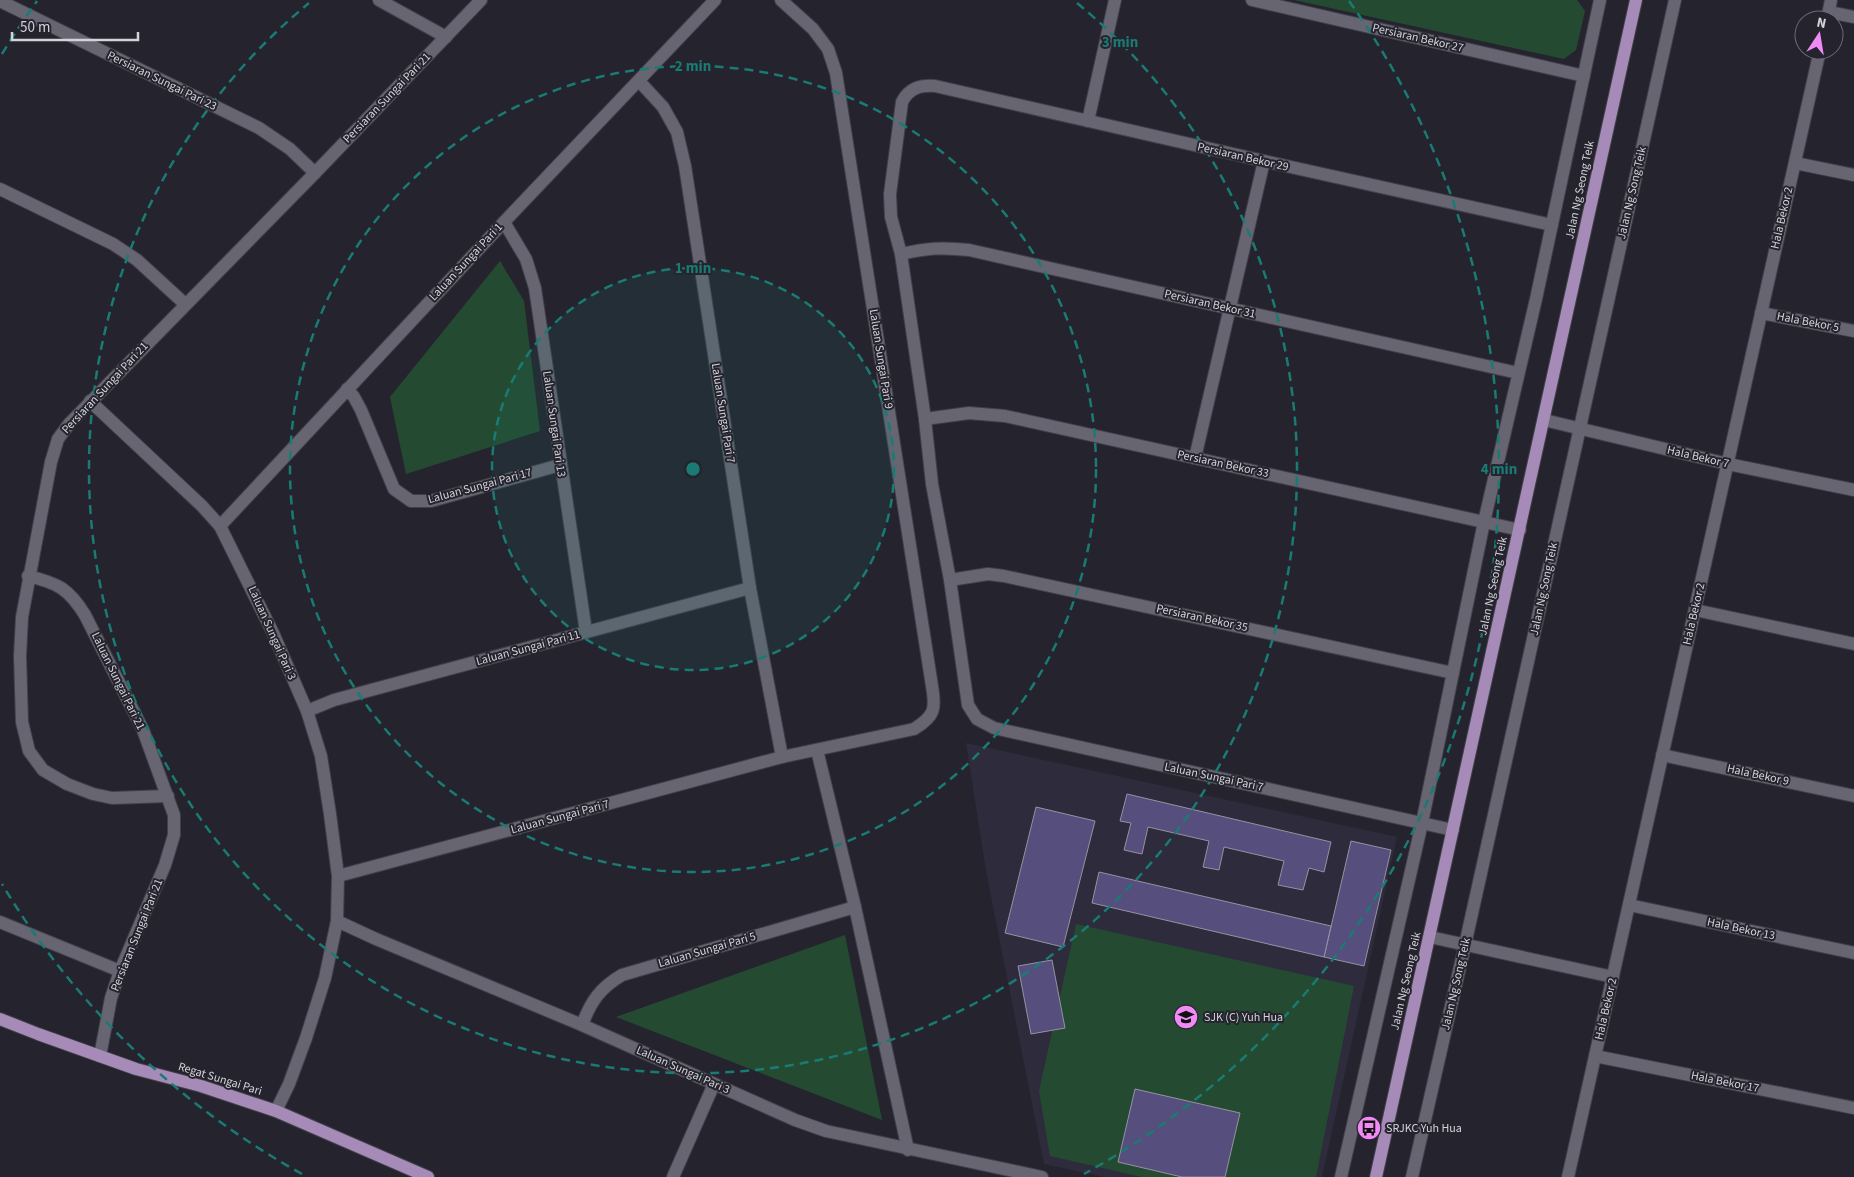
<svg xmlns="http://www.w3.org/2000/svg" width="1854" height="1177" viewBox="0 0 1854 1177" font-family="'Source Sans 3',sans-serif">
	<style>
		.built { fill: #2e2b3c }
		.green { fill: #244b32 }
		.building { fill: #564e7c; stroke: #9593a1 }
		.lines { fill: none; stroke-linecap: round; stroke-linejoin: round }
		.minor-casing { stroke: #414049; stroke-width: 14 }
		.major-casing { stroke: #414049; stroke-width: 14 }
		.minor { stroke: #676572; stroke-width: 12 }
		.major { stroke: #a68bb9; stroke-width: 12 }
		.ring { fill: none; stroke: #197b73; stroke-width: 2.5; stroke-dasharray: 9 6 }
		.labels { text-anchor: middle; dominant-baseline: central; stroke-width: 4; stroke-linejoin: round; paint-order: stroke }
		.street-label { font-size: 12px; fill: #d4d3da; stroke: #25242e }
		.poi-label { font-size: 12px; fill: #d4d3da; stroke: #25242e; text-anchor: start }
		.centre { fill: #197b73; stroke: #25242e; stroke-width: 2.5 }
		.ring-label { font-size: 15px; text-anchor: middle; font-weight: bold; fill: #197b73; stroke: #25242e; stroke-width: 4; stroke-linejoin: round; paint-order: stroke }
	</style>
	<rect width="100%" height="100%" fill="#25242e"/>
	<path class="built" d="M966,743L1397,837L1322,1177H1104L1044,1164L986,871Z"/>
	<g class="green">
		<path d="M1294,0H1577L1585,11L1576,50L1564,59Z"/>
		<path d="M500,261L524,301L540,431L406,474L390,397Z"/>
		<path d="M1076,924L1354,986L1316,1177H1142L1050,1156L1039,1091Z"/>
		<path d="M845,935L882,1120L616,1017Z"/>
	</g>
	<g class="building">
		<path d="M1127,794L1331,842L1324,872L1309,868L1303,890L1278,885L1284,861L1224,847L1219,870L1203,867L1209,841L1148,827L1142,854L1124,850L1131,823L1120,821Z"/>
		<path d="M1036,807L1095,821L1063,947L1005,933Z"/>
		<path d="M1351,841L1391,850L1364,966L1324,957Z"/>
		<path d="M1099,872L1331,926L1324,957L1092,903Z"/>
		<path d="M1052,960L1065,1028L1031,1034L1018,966Z"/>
		<path d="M1135,1089L1240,1113L1225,1177H1182L1118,1162Z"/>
	</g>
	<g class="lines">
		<g class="minor-casing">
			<g id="minor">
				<path d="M379,0L446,37"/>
				<path d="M1252,0L1584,76"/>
				<path d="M0,1L259,128L290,149L315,173"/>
				<path d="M1829,12L1854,17"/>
				<path d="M1827,20L1831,0"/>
				<path d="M639,81L663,107L677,132L685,166L750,588L782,757"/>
				<path d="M1088,121L1115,0"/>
				<path d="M1795,163L1854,175"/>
				<path d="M0,189L113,244L137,260L185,304"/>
				<path d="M504,222L526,259L535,288L586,632"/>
				<path d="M901,254C927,248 943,247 969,250L1518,373"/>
				<path d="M1761,313L1854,331"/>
				<path d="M347,389L354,397L361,410L394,489L411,501H431L560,465"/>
				<path d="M90,401L202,506L220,526L273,633L307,711L321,756L330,814L338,876L337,921L325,978L306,1038L289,1084L276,1111"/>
				<path d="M925,419L969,413L1005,416L1520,530"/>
				<path d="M1544,420L1728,464L1854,490"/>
				<path d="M1195,458L1264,161"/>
				<path d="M220,526L504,222L715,0"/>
				<path d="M28,576C58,583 69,589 85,615L143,730L174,815V835L165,865L120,971L111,998L100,1056"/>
				<path d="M950,580L988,574L1004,576L1453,673"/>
				<path d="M1695,610L1854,644"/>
				<path d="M307,711L334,700L750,588"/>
				<path d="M817,750L855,907L908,1150"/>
				<path d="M1662,755L1854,796"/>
				<path d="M168,796L112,798L93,794L67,784L43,770L29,751L22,722L20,656L22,617L51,462L58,439L69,424L315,173L481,0"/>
				<path d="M1453,830L994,728L977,719L968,705L950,580L932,484L925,419L901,254L891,217L890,194L902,102C909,88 920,85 935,86L1264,161L1552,225"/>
				<path d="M338,876L782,757L914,729C935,716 936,709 932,686L836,73L828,49L813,29L781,0"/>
				<path d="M1629,905L1854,953"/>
				<path d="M337,921L376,939L582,1025L795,1120L826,1131L1042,1177"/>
				<path d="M0,922L120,971"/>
				<path d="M1430,937L1613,977"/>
				<path d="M582,1025C591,1001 600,988 622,975L855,907"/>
				<path d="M1595,1056L1854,1108"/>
				<path d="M673,1177L714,1084"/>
				<path d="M1341,1177L1422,823L1484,522L1536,299L1600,0"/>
				<path d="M1412,1177L1465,945L1675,0"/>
				<path d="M1568,1177L1820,50"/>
			</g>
		</g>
		<g class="major-casing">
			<g id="major">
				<path d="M0,1019L38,1034L136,1069L201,1086L276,1111L428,1177"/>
				<path d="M1376,1177L1636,0"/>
			</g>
		</g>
		<use href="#minor" class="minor"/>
		<use href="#major" class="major"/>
	</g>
	<circle cx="693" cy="469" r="201" fill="#197b73" fill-opacity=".12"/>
	<g class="ring">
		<circle cx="693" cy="469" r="201"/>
		<circle cx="693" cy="469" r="403"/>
		<path d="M1077 3A604 604 0 1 1 309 3"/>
		<path d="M302 1174A806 806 0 0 1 2 884M2 54A806 806 0 0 1 37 1M1349 1A806 806 0 0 1 1084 1174"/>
	</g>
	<defs>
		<g id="school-disc" transform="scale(1.25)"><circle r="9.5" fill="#f08bf5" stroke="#25242e"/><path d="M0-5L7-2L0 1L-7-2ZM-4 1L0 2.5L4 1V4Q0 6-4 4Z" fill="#111"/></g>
		<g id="bus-disc" transform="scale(1.25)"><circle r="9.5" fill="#f08bf5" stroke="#25242e"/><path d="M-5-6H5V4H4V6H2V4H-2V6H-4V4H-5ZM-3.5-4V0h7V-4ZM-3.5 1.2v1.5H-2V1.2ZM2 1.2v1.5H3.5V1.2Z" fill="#111"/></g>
	</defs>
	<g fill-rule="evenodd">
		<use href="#school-disc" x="1186" y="1017"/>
		<use href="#bus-disc" x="1369" y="1128"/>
	</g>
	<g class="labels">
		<g class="street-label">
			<text transform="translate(1418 38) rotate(13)">Persiaran Bekor 27</text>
			<text transform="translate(162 81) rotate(26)">Persiaran Sungai Pari 23</text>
			<text transform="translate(387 98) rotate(-46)">Persiaran Sungai Pari 21</text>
			<text transform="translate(1243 157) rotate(13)">Persiaran Bekor 29</text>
			<text transform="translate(1580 190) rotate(-78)">Jalan Ng Seong Teik</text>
			<text transform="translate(1632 193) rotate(-77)">Jalan Ng Song Teik</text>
			<text transform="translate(1782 218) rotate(-77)">Hala Bekor 2</text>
			<text transform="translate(466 262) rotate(-47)">Laluan Sungai Pari 1</text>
			<text transform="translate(1210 304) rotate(13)">Persiaran Bekor 31</text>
			<text transform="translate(1808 322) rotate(11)">Hala Bekor 5</text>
			<text transform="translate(881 359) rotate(81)">Laluan Sungai Pari 9</text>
			<text transform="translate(105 388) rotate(-47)">Persiaran Sungai Pari 21</text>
			<text transform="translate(723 413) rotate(81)">Laluan Sungai Pari 7</text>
			<text transform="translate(554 424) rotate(82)">Laluan Sungai Pari 13</text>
			<text transform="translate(1698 457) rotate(13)">Hala Bekor 7</text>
			<text transform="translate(1223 464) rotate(12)">Persiaran Bekor 33</text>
			<text transform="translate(480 486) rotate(-15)">Laluan Sungai Pari 17</text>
			<text transform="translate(1493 586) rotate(-78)">Jalan Ng Seong Teik</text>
			<text transform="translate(1544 589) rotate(-78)">Jalan Ng Song Teik</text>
			<text transform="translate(1694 614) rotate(-77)">Hala Bekor 2</text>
			<text transform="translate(1202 618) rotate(12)">Persiaran Bekor 35</text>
			<text transform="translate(272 633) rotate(66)">Laluan Sungai Pari 3</text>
			<text transform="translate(528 648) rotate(-15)">Laluan Sungai Pari 11</text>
			<text transform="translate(118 681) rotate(64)">Laluan Sungai Pari 21</text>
			<text transform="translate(1758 775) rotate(12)">Hala Bekor 9</text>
			<text transform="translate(1214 777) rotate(12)">Laluan Sungai Pari 7</text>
			<text transform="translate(560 817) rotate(-15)">Laluan Sungai Pari 7</text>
			<text transform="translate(1741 929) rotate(12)">Hala Bekor 13</text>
			<text transform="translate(137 935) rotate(-68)">Persiaran Sungai Pari 21</text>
			<text transform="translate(707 950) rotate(-16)">Laluan Sungai Pari 5</text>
			<text transform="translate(1406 981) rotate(-77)">Jalan Ng Seong Teik</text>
			<text transform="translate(1456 984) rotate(-77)">Jalan Ng Song Teik</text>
			<text transform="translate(1606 1009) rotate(-77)">Hala Bekor 2</text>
			<text transform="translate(683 1070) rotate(24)">Laluan Sungai Pari 3</text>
			<text transform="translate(220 1079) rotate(17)">Regat Sungai Pari</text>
			<text transform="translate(1725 1082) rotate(11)">Hala Bekor 17</text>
		</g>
		<g class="poi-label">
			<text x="1204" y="1017">SJK (C) Yuh Hua</text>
			<text x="1386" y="1128">SRJKC Yuh Hua</text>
		</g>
	</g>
	<circle cx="693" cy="469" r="8" class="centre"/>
	<g class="ring-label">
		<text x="1120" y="47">3 min</text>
		<text x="693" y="71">2 min</text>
		<text x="693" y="273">1 min</text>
		<text x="1499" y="474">4 min</text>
	</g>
	<g transform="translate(1819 35) rotate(12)"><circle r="24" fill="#25242e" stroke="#6b6a73"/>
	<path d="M0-4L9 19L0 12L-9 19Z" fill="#f08bf5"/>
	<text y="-8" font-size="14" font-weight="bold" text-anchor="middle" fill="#d4d3da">N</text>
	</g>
	<path d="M12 32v8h126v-8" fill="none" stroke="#d4d3da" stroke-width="2.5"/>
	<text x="20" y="32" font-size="15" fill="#d4d3da" stroke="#25242e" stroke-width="4" paint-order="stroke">50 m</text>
</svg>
